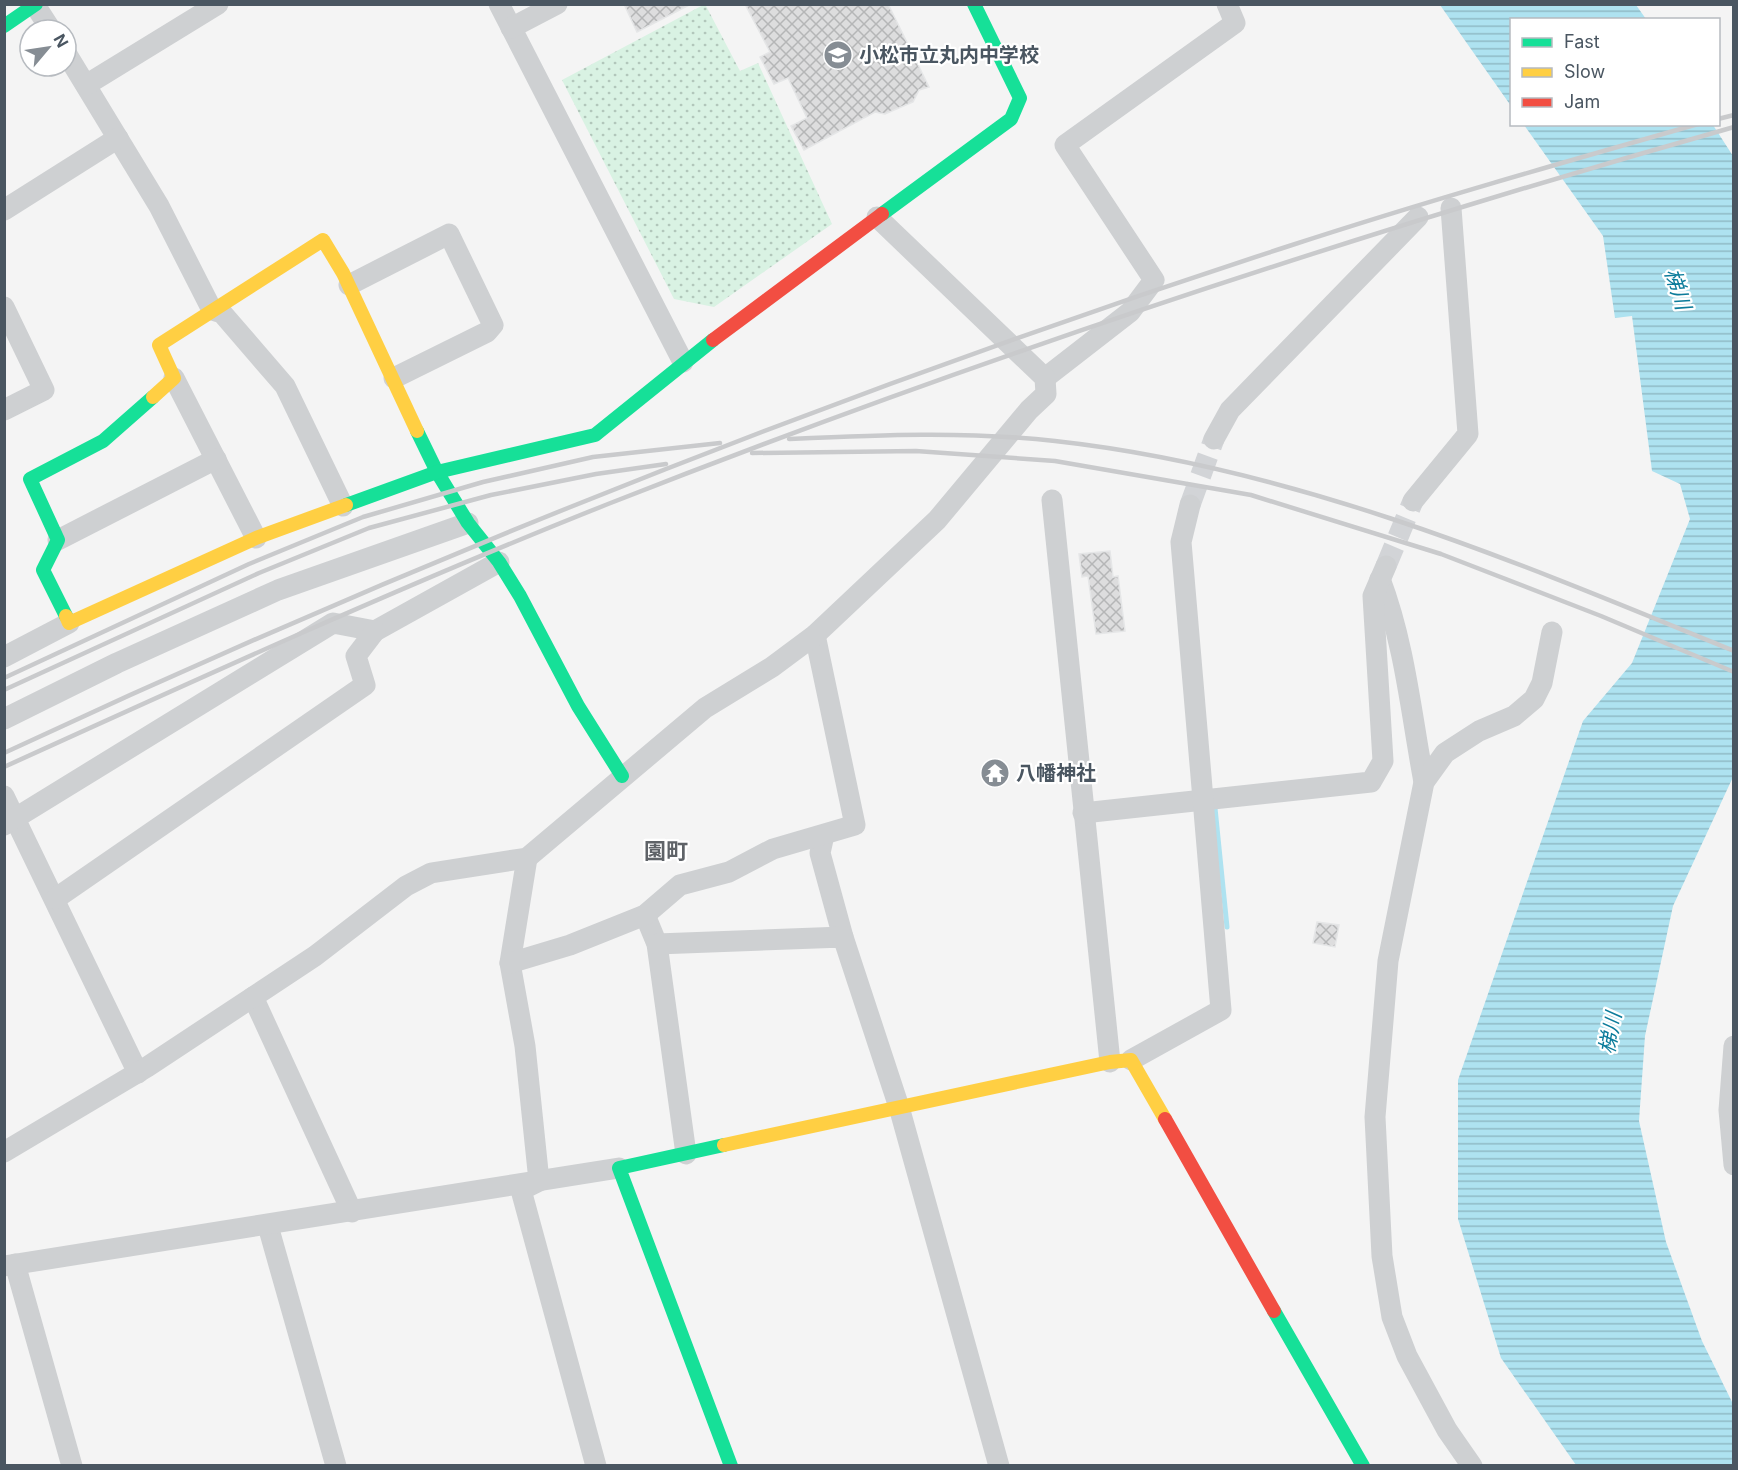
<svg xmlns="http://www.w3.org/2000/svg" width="1738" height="1470" viewBox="0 0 1738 1470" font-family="Inter,'Noto Sans JP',sans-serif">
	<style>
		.grass { fill: url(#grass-dots) }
		.water { fill: url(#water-rules) }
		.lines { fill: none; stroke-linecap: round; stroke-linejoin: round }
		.stream { stroke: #aee2f0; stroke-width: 5 }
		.building { fill: url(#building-cross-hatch); stroke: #e5e6e7; stroke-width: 1.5 }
		.street-tunnel { stroke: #d2d4d7; stroke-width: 21; stroke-dasharray: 21 10; stroke-linecap: butt }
		.street { stroke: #ced0d2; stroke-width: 21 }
		.fast { stroke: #16e098; stroke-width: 14 }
		.slow { stroke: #ffcf43; stroke-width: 14 }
		.jam { stroke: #f24e42; stroke-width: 14 }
		.rail { stroke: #c9cacc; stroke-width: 4.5 }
		.labels { text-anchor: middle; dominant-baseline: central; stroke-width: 4.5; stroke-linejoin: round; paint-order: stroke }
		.poi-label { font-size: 20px; font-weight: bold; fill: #4a5661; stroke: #fff; text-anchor: start }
		.water-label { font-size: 21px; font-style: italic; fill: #0c7c9b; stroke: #fff }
		.quarter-label { font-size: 22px; font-weight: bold; fill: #5f6368; stroke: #fff }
	</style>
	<defs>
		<pattern id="grass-dots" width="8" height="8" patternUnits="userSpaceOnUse" patternTransform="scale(1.5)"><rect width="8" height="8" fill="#d9f2e3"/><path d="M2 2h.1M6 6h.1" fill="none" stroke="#b2c7bb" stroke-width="1.8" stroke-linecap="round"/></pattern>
		<pattern id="water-rules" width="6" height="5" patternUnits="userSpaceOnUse" patternTransform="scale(1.5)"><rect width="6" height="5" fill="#aee2f0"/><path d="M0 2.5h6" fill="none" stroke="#90bac6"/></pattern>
		<pattern id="building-cross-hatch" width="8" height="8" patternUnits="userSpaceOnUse" patternTransform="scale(1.5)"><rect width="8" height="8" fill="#ddddde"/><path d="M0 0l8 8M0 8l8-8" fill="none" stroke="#b5b6b7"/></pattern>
	</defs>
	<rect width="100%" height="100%" fill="#f4f4f4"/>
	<path class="grass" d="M705,4L740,71L758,63L832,224L714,307L674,299L562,80Z"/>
	<g class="water">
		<path d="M1440,5H1636L1646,19L1512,20L1511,106Z"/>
		<path d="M1524,125H1713L1733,156V777L1673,906L1645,1036L1639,1121L1666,1242L1702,1341L1733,1404V1465H1576L1501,1358L1458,1219V1080L1583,721L1632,663L1690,519L1680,484L1652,471L1632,316L1615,318L1603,236Z"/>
	</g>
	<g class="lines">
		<path class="stream" d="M1215,808L1227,927"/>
	</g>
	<g class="building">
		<path d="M624,4H691L637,32Z"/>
		<path d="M745,4H888L929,87L919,90L913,102L885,114L875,112L804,150L791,126L807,118L788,78L774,84L760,57L770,52Z"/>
		<path d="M1110,551L1113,577L1118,576L1125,631L1096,634L1088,576L1082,577L1079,554Z"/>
		<path d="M1317,922L1339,925L1335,947L1313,943Z"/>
	</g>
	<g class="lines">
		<g class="street-tunnel">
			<path d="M1190,505L1214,439"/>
			<path d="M1386,566L1413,501"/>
		</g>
		<g class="street">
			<path d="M499,4L683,362"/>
			<path d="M35,5L51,30"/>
			<path d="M511,28L557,4"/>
			<path d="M66,53L159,206L212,310L222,313L285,386L343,506"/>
			<path d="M86,85L218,4"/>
			<path d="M4,210L118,138"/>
			<path d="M349,285L449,234L493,325L487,332L394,378"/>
			<path d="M4,307L44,390L4,410"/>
			<path d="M174,378L256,538"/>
			<path d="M1045,378L1130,312L1154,280L1065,145L1235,23L1227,4"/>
			<path d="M1214,439L1230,410L1418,217"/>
			<path d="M1052,500L1110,1062"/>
			<path d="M1413,501L1468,434L1451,208"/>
			<path d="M58,540L216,459"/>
			<path d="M1380,579C1405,645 1411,713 1424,782"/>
			<path d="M4,657L69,623"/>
			<path d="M4,719L117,663L278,590L468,523"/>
			<path d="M4,796L138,1073"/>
			<path d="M1083,813L1371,782L1383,761L1373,596L1386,566"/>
			<path d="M4,825L333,623L375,631L499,562"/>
			<path d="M824,835L820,853L843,937"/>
			<path d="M527,858L510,963L525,1046L539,1181L521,1190L596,1466"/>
			<path d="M55,899L365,685L356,656L375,631"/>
			<path d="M645,915L657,944L686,1154"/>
			<path d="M657,944L843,937L899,1107L999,1466"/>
			<path d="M510,963L570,945L645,915L680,885L729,872L773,849L855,825L815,635"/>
			<path d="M253,997L352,1212"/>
			<path d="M1734,1046L1729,1110L1734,1165"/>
			<path d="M1131,1060L1221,1010L1181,542L1190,505"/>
			<path d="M4,1152L147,1067L315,956L406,886L431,873L527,858L705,708L772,667L815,635L937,520L1029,410L1046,394L1045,378L877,217"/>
			<path d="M268,1226L336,1466"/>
			<path d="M15,1264L72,1466"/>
			<path d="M4,1266L619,1168"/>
			<path d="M1472,1466L1447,1430L1407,1356L1392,1317L1382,1256L1375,1117L1388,961L1424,782L1445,753L1479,731L1514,716L1534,699L1542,683L1552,632"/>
		</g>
		<g class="fast">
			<path d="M4,26L36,4"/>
			<path d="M882,214L1011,119L1020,98L974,4"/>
			<path d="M417,431L437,472L468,523L499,562L520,596L578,706L622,776"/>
			<path d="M346,505L437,472L595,435L713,340"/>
			<path d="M66,616L43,570L58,540L30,479L103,441L153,397"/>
			<path d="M724,1145L619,1168L731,1466"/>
			<path d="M1274,1311L1363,1466"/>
		</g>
		<g class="slow">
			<path d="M153,397L174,378L159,345L323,240L343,273L417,431"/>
			<path d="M66,616L69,623L256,538L346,505"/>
			<path d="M724,1145L1110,1062L1131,1060L1165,1119"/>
		</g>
		<g class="jam">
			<path d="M713,340L882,214"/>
			<path d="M1165,1119L1274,1311"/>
		</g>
		<g class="rail">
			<path d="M1718,119L1734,115"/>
			<path d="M789,439C878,435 966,431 1055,441C1292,467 1515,561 1734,651"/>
			<path d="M752,453L916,451L1055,461L1251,495L1441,554L1601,616L1734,672"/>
			<path d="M4,678L249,564L363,517L483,482L593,457L720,443"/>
			<path d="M4,690L259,573L369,528L491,495L596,474L666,464"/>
			<path d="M4,753C422,558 851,388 1289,246C1424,202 1561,163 1698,124"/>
			<path d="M4,767C204,676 404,585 608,504C976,359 1353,235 1734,127"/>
		</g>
	</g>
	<defs>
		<g id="school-disc" transform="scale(1.5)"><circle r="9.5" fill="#868d94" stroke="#fff"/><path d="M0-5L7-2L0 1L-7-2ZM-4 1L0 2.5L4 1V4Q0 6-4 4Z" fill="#fff"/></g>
		<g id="temple-disc" transform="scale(1.5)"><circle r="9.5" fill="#868d94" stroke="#fff"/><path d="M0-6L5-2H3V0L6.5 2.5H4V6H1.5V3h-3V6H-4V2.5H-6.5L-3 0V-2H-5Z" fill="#fff"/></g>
	</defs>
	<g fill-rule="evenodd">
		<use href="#school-disc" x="838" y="55"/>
		<use href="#temple-disc" x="995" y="773"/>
	</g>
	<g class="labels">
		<g class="poi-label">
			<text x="859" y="55">小松市立丸内中学校</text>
			<text x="1016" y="773">八幡神社</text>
		</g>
		<g class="water-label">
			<text transform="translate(1678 289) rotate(72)">梯川</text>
			<text transform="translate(1610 1033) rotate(-80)">梯川</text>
		</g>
		<g class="quarter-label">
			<text x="666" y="851">園町</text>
		</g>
	</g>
	<rect width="1738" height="1470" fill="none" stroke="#4a5661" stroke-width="12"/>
	<rect x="1510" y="18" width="210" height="108" fill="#ffffff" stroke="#b7bbc0" stroke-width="1.5"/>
	<rect x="1522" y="38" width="30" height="9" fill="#16e098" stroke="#b7bbc0" stroke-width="1.5"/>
	<text x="1564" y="48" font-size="18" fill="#4a5661">Fast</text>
	<rect x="1522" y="68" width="30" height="9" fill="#ffcf43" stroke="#b7bbc0" stroke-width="1.5"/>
	<text x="1564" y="78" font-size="18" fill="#4a5661">Slow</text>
	<rect x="1522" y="98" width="30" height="9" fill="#f24e42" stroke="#b7bbc0" stroke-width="1.5"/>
	<text x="1564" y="108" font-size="18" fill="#4a5661">Jam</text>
	<g transform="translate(48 48) rotate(61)"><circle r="28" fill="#ffffff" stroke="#b7bbc0" stroke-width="1.5"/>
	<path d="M0-4.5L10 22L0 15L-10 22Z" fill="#868d94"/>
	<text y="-9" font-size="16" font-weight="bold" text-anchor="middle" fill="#4a5661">N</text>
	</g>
</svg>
